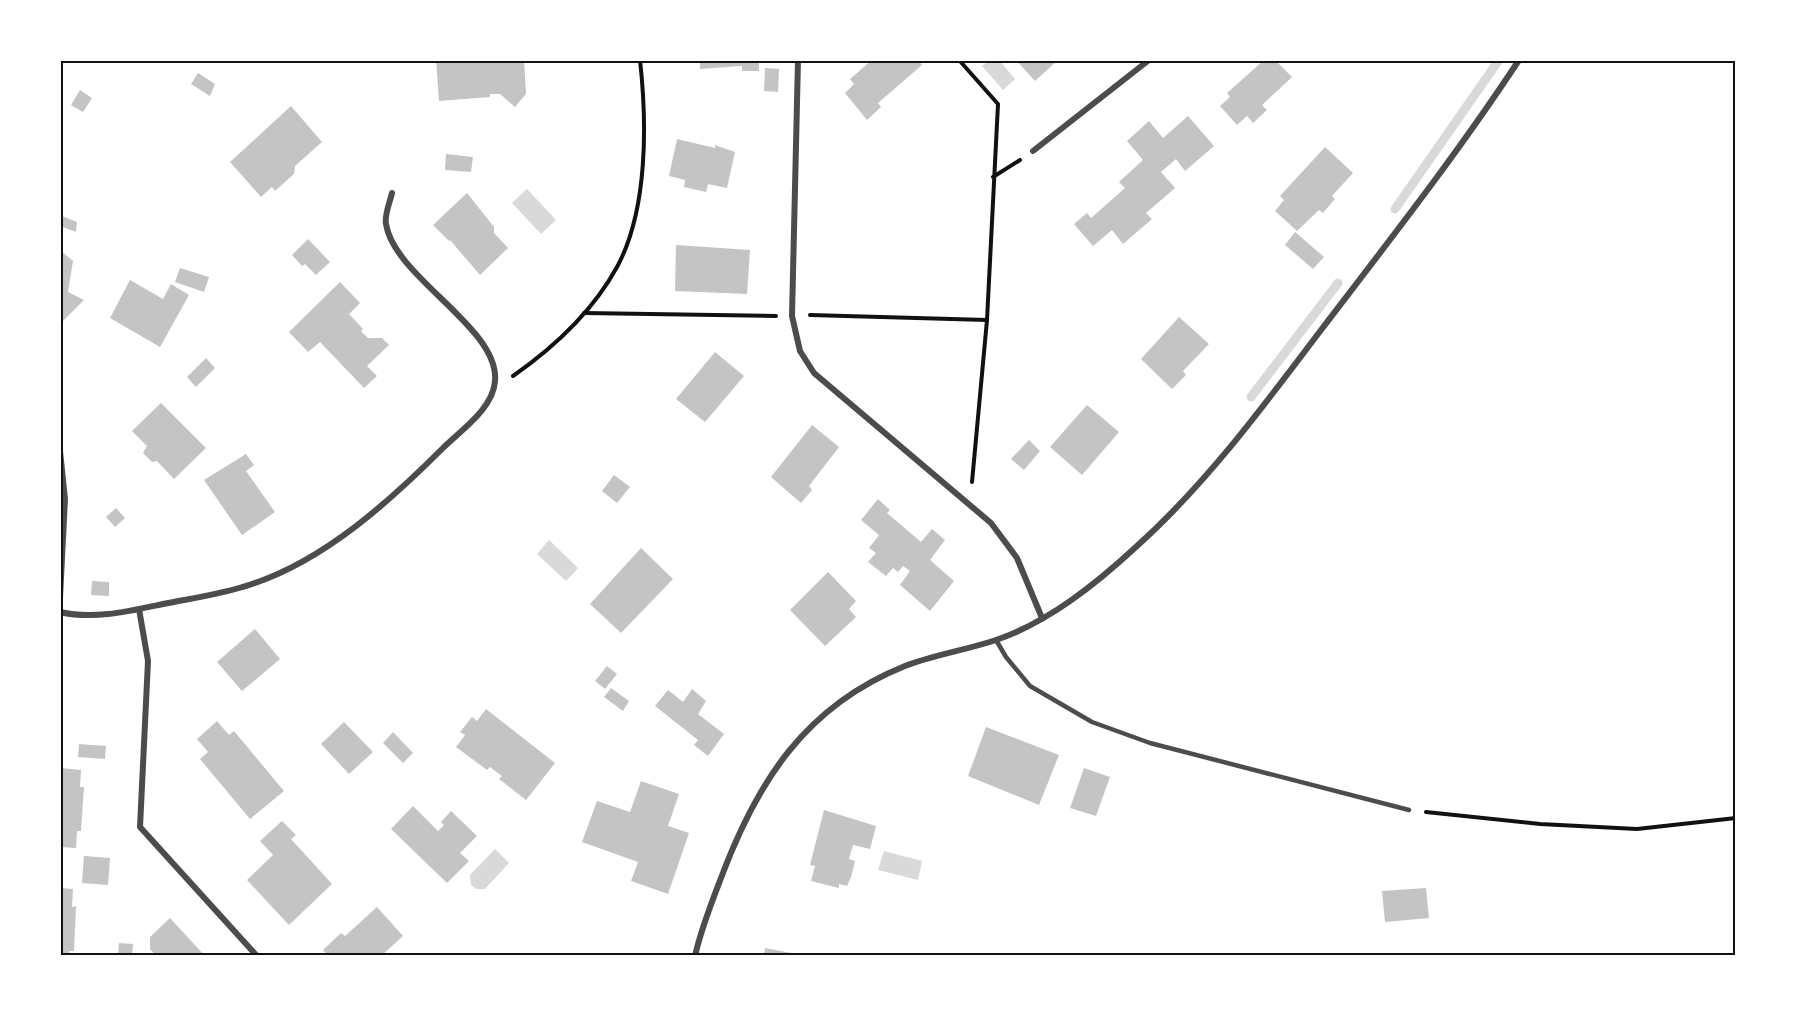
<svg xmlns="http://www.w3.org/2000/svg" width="1796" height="1016" viewBox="0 0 1796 1016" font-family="'Noto Sans',sans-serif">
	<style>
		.water { fill: #d9d9d9 }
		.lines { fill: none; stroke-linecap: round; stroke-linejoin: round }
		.stream { stroke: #d9d9d9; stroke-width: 9 }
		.building { fill: #c4c4c4 }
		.path { stroke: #111; stroke-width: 4 }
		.service { stroke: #4c4c4c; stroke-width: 4.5 }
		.minor { stroke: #4c4c4c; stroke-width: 6 }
		.neatline { fill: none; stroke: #111; stroke-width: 2 }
	</style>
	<rect width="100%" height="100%" fill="#fff"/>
	<g class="water">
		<path d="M990,60H999L1015,79L1003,90L982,66Z"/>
		<path d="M527,189L556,220L541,234L512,203Z"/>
		<path d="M549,540L578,568L566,581L537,554Z"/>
		<path d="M495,849L509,863L485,889H476L471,885L470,875Z"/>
		<path d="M884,851L922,861L918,880L878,870Z"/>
	</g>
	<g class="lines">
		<g class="stream">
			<path d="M1395,209L1499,60"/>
			<path d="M1251,397L1338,283"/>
		</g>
	</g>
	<g class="building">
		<path d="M436,60H524L526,94L515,107L500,94H490V97L439,101Z"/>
		<path d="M700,60H759V71H742V66L700,69Z"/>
		<path d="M872,60H918L922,65L878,103L881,107L867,120L845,93L854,84L850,79Z"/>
		<path d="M1016,60H1058L1035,81Z"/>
		<path d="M1264,60H1275L1292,77L1262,105L1267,110L1253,123L1247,116L1237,125L1220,106L1230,97L1227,93Z"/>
		<path d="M765,68L779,69L778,92L764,91Z"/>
		<path d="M198,73L215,84L210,96L191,84Z"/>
		<path d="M80,90L92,98L83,112L71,105Z"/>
		<path d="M291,106L322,142L295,166L294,174L275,191L272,187L261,197L230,162Z"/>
		<path d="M1188,116L1214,146L1185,171L1176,159L1161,172L1175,188L1146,213L1152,219L1123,244L1112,230L1093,246L1074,224L1087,213L1091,218L1125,188L1119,182L1143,160L1127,141L1149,121L1163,138Z"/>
		<path d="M677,139L715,148V145L735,152L727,188L708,184L706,192L684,187L685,180L669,176Z"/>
		<path d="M1325,147L1353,173L1332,196L1335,199L1323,213L1319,210L1297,231L1275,211L1284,200L1280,196Z"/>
		<path d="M446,154L473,157L471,172L445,170Z"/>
		<path d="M467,193L494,227V233L508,248L480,275L450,240L449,241L433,225Z"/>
		<path d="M62,216L77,222L76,232L60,226Z"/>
		<path d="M1295,232L1324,257L1313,269L1285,245Z"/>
		<path d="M308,239L330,262L316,275L305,264L302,266L292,255Z"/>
		<path d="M676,245L750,250L747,294L675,291Z"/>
		<path d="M60,250L73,261L68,292L84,300L60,324Z"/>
		<path d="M180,268L209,277L204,292L175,282Z"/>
		<path d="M130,280L163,299L171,284L189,295L160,347L110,318Z"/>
		<path d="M340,282L360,303L349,314L363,329L361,331L368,338H382L389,345L367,366L377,376L364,388L320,342L308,352L289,332Z"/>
		<path d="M1179,317L1209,344L1183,371L1186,375L1172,389L1141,359Z"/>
		<path d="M715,352L744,376L705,422L676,399Z"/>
		<path d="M206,358L215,368L196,387L187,377Z"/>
		<path d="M161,403L206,448L174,479L157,461L152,462L143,453L147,446L132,431Z"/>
		<path d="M1087,405L1119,432L1082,475L1050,447Z"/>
		<path d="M812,425L839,447L809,486L812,490L801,503L771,477Z"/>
		<path d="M1029,440L1040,451L1024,470L1011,459Z"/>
		<path d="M246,454L254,465L246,471L275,512L242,535L204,480Z"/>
		<path d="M614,475L630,487L617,503L602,491Z"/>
		<path d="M878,499L890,510L887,513L921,542L932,529L945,540L930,560L954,581L930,611L900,585L910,571L903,566L898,572L893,568L886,576L868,562L876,553L869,548L879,535L861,520Z"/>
		<path d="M116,508L125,518L115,527L106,517Z"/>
		<path d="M641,548L673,579L621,633L590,604Z"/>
		<path d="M828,572L856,601L849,609L856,617L825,646L790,610Z"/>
		<path d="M92,581L109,582V596L91,595Z"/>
		<path d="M255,629L280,659L242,691L217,662Z"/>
		<path d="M607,666L617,674L605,689L595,681Z"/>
		<path d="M611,688L629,701L623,711L604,697Z"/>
		<path d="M692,689L706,701L698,714L724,734L708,756L694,745L698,740L655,706L668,690L683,702Z"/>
		<path d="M486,709L555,763L526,800L499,779L502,776L490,767L487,770L456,747L465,735L460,732L472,717L477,721Z"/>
		<path d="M217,721L229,735L234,731L284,791L250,819L200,759L208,752L197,739Z"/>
		<path d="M344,722L373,752L349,774L321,744Z"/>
		<path d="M986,727L1059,755L1039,805L968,776Z"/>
		<path d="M393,732L413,753L403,763L383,743Z"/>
		<path d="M79,744L106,746L105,759L78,757Z"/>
		<path d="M60,768L81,770L80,787H84L81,831H77L76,848L60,847Z"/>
		<path d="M1084,768L1110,777L1096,816L1070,808Z"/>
		<path d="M641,781L679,794L668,826L689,833L668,894L631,881L638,862L582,842L597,801L630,812Z"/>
		<path d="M413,806L438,831L444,825L441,822L451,811L477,836L460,853L469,861L447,883L391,829Z"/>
		<path d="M824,810L876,826L870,849L853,845L849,859L855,861L851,877L847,886L839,884V888L811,881L815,866L810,865Z"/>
		<path d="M282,821L296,835L291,839L332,884L289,925L247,880L273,855L260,841Z"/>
		<path d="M84,856L110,858L108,885L82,883Z"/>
		<path d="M60,888L73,889L72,907L76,906L74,951H69V956H60Z"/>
		<path d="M1426,888L1429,918L1385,922L1382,891Z"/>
		<path d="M377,907L403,936L381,956H328L323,950L341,933L345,936Z"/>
		<path d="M170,918L205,956H156L150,949V937Z"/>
		<path d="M119,943L133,944L132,956H118Z"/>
		<path d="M765,948L802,955V956H764Z"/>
	</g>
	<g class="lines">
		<g class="path">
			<path d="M959,60L998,104L987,320L972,482"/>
			<path d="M993,177L1020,160"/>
			<path d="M584,313L776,316"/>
			<path d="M810,315L987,320"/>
			<path d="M513,376C553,348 593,311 617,267C648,210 647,123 640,60"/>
			<path d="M1426,812L1540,824L1637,829L1736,818"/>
		</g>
		<path class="service" d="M996,640L1006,657L1030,686L1092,722L1150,743L1409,810"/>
		<g class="minor">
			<path d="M798,60L792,316L800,351L814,373L991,523L1017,558L1042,618"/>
			<path d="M1033,151L1149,60"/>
			<path d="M60,451L65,499L60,597"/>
			<path d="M139,609L148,661L140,827L257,956"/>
			<path d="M60,612C94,620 130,611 163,604C193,598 224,594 252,584C325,560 390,501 443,448C461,430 493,409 495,381C500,328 394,277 386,224C384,216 390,202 392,193"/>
			<path d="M695,956C701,929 711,904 721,878C757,782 805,706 905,666C934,655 966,650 996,640C1049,622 1097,583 1137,546C1208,482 1264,405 1321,330C1389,241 1458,153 1519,60"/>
		</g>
	</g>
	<rect width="1796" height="1016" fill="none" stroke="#ffffff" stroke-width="123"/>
	<rect x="62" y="62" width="1672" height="892" class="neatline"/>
</svg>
